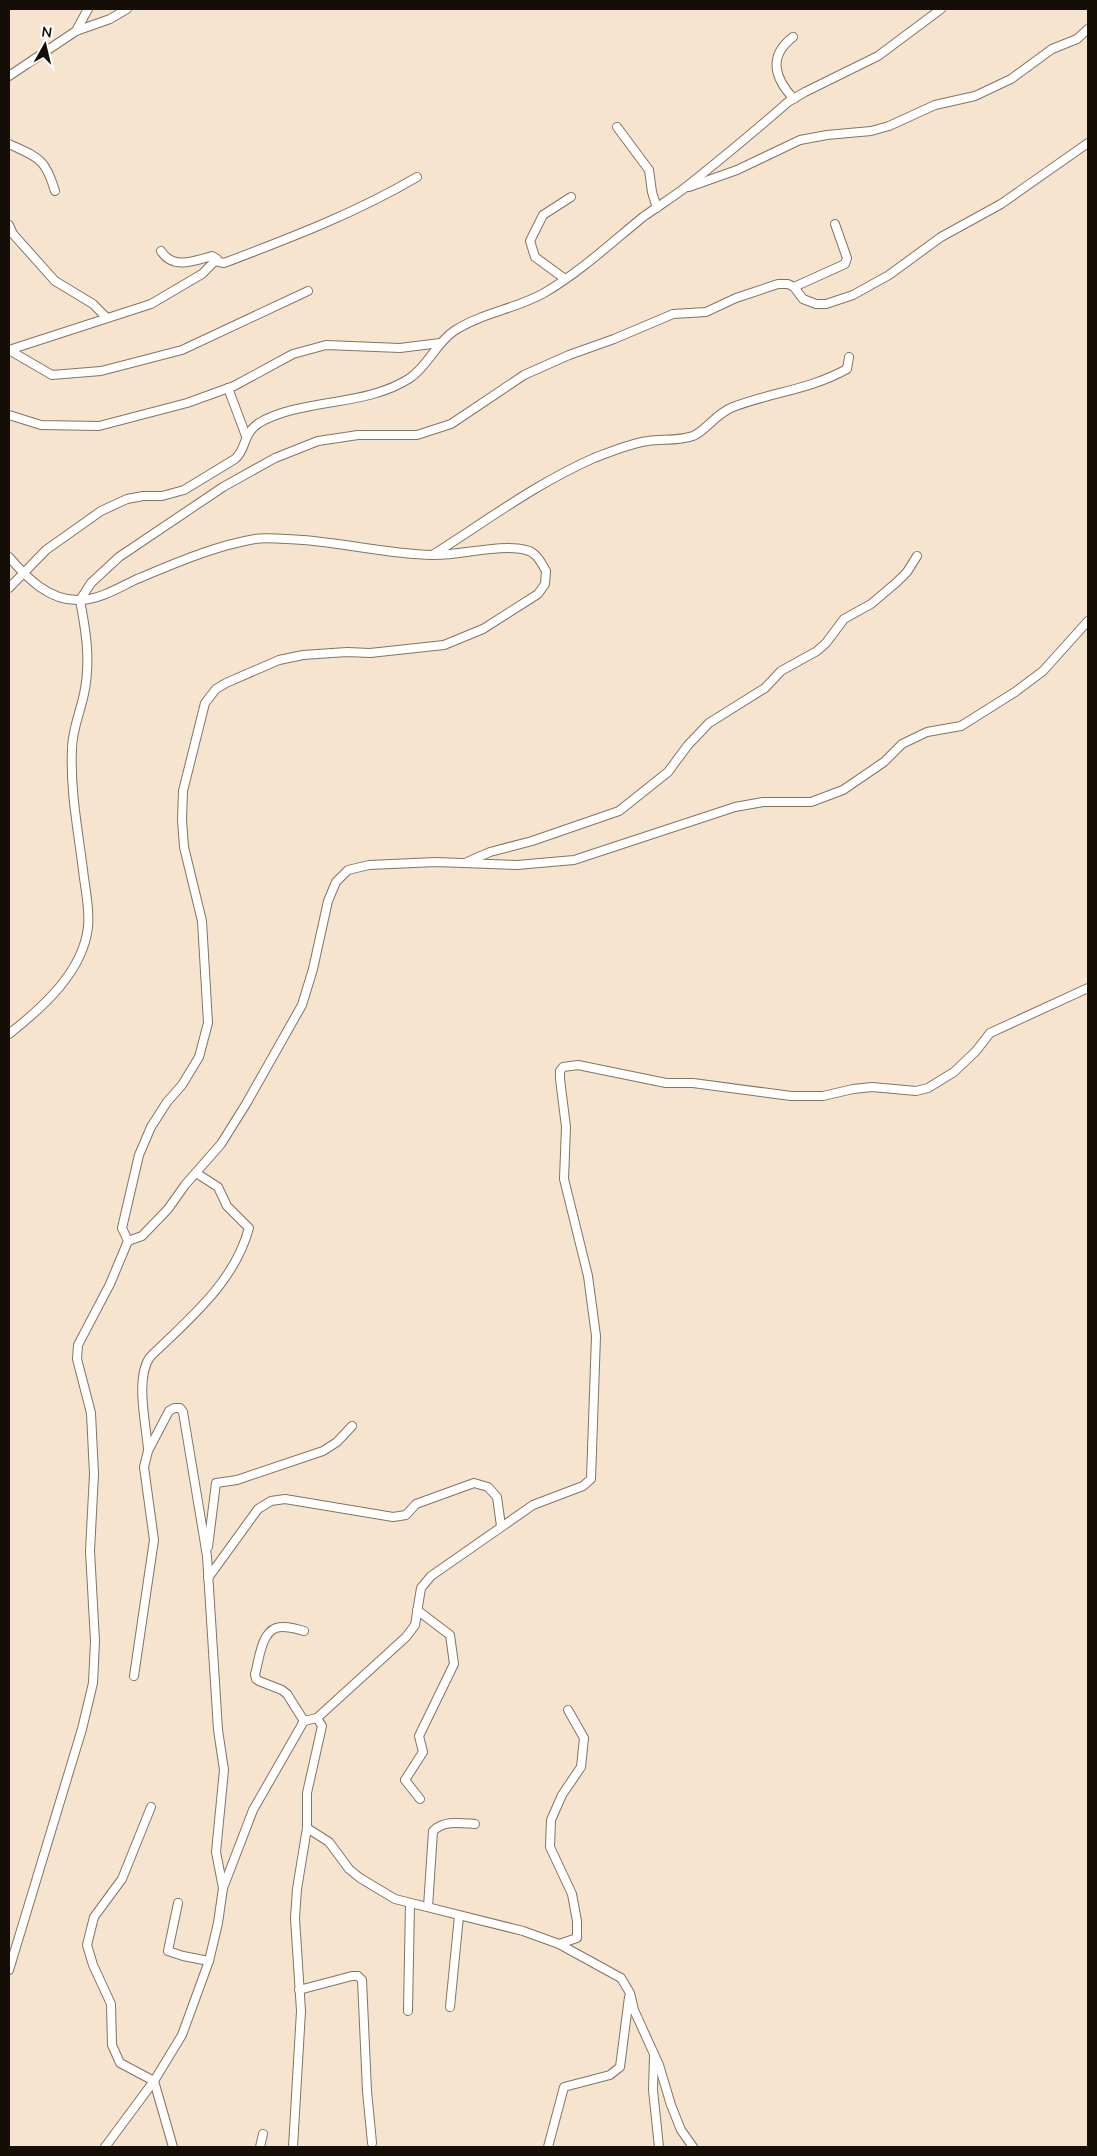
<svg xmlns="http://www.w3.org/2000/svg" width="1097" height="2156" viewBox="0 0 1097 2156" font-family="'Nunito Sans',sans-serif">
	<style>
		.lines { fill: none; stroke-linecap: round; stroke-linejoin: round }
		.street-casing { stroke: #847460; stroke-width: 10 }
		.street { stroke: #fff; stroke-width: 8 }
	</style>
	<rect width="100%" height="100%" fill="#f6e4ce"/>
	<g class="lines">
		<g class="street-casing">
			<g id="street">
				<path d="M76,31L88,9"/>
				<path d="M793,37C768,56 774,78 794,99"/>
				<path d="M9,76L76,31L110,19L127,9"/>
				<path d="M617,127L649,170L652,192L657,208"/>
				<path d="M9,144C39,158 45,158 55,191"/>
				<path d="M689,187L737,170L800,140L827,135L871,131L889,126L935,105L975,96L1011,79L1052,49L1077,39L1088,29"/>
				<path d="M9,225L13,234L55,281L93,304L107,318"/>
				<path d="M215,261L224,263C290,238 356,213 417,177"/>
				<path d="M565,279L535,257L530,241L543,215L571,197"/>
				<path d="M794,287L845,264L847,258L835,224"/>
				<path d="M9,350L52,375L101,371L182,350L308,291"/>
				<path d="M9,350L151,304L202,274L217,259L212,256C194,261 173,270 161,251"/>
				<path d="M228,388L246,436"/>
				<path d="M9,415L41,425L99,426L187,403L234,386L293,354L326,345L400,348L440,343"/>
				<path d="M434,554C486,521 537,483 594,458C610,452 631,443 648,441C662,439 679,441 693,436C707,430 715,414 733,407C772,392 809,390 847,369L849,357"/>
				<path d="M9,557C27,578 50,602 81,600C101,599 120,587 137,579C176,563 214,546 255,539C265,537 276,539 285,539C335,540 382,554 432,555C460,556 500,543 526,550C536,552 541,562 546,571L545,584L538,594L483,629L444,645L370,653L347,652L303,655L279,660L226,683L216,689L205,703L183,791L182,820L184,847L202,921L208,1023L199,1057L182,1085L167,1102L151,1127L139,1155L122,1228L128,1241L110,1284L78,1345L77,1359L91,1413L94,1474L90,1551L95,1641L93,1683L82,1729L9,1970"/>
				<path d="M9,588L46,550L101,511L127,499L143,496H162L184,490L235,459C247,449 242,434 259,423C302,398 366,407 410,378C428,366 436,343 454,331C481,313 516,309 544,293C580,272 611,243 643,217C657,207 673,197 686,187C721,159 755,131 788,102L805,92L878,56L941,9"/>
				<path d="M467,862L490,852L532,841L619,811L668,772L688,745L709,723L765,688L781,671L817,651L826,643L844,619L871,604L897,582L907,572L917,556"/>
				<path d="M9,1034C42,1008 83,972 88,927C90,908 85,889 83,870C78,830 70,790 72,749C72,730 80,713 84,694C91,661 86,632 80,600L91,583L119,557L223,487L275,458L318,441L358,435H417L451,424L524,375L569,355L614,339L673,314L706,312L736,298L778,284H788L794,287L803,299L816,304H826L853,295L889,275L941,237L1001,204L1088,143"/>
				<path d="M128,1241L142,1236L168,1209L185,1185L221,1144L246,1104L302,1005L313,969L328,901L336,882L348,870L369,865L436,862L517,865L574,860L735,807L763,802H811L843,790L884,762L902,744L927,732L961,726L1015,692L1043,671L1088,621"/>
				<path d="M148,1449C146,1424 135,1378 150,1357C189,1319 234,1283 249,1228L227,1206L218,1187L196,1173"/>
				<path d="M208,1547L216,1483L237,1480L323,1451L337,1442L352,1426"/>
				<path d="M208,1578L258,1509L271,1501L285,1499L393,1517L406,1515L416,1504L474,1483L488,1487L497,1497L501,1526"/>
				<path d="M417,1610L450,1635L454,1664L419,1736L423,1752L405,1780L420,1799"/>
				<path d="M134,1676L154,1540L144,1467L148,1451L169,1411L174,1408H180L183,1412L207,1556L218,1730L224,1770L216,1852L223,1888"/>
				<path d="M317,1718L406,1637L415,1625L421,1588L431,1576L533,1505L583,1486L591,1479L596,1336L588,1276L564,1179L566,1127L560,1079V1071L563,1067L578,1065L666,1083H693L791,1096H823L853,1089L872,1087L916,1091L928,1088L954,1072L976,1051L990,1033L1088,988"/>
				<path d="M304,1721L287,1694L282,1690L259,1681L256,1679L255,1674C259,1661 261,1633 276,1628C285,1625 296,1629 304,1631"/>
				<path d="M151,1807L122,1879L94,1917L87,1945L93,1965L111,2004L112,2045L120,2063L154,2081L173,2147"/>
				<path d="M307,1828L329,1842L349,1869L360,1878L395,1899L523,1931L559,1944L621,1978L630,1993L634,2010L659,2065L671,2105L681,2130L693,2147"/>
				<path d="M178,1903L168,1951L183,1956L209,1961"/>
				<path d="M428,1907L433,1831C444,1820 460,1823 475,1824"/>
				<path d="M559,1944L577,1938V1921L572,1894L550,1847L551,1820L562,1795L581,1767L584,1738L568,1710"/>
				<path d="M299,1990L352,1976H358L362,1980L367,2091L372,2143"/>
				<path d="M450,2007L459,1916"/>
				<path d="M408,2011L410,1903"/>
				<path d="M654,2057L653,2090L659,2147"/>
				<path d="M105,2147L154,2081L182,2035L209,1961L218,1923L223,1888L240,1844L253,1810L304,1721L317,1718L322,1726L307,1793V1828L297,1889L295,1918L301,2011L293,2147"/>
				<path d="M260,2147L263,2134"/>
				<path d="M548,2147L564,2087L610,2075L620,2067L629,1997"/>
			</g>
		</g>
		<use href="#street" class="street"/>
	</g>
	<rect width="1097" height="2156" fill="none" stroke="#140e07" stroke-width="20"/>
	<g transform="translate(45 45) rotate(8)" stroke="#ffffff" stroke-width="4" paint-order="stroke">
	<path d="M0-4L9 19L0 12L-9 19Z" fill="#140e07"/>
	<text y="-8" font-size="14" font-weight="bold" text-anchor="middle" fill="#140e07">N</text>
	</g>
</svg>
